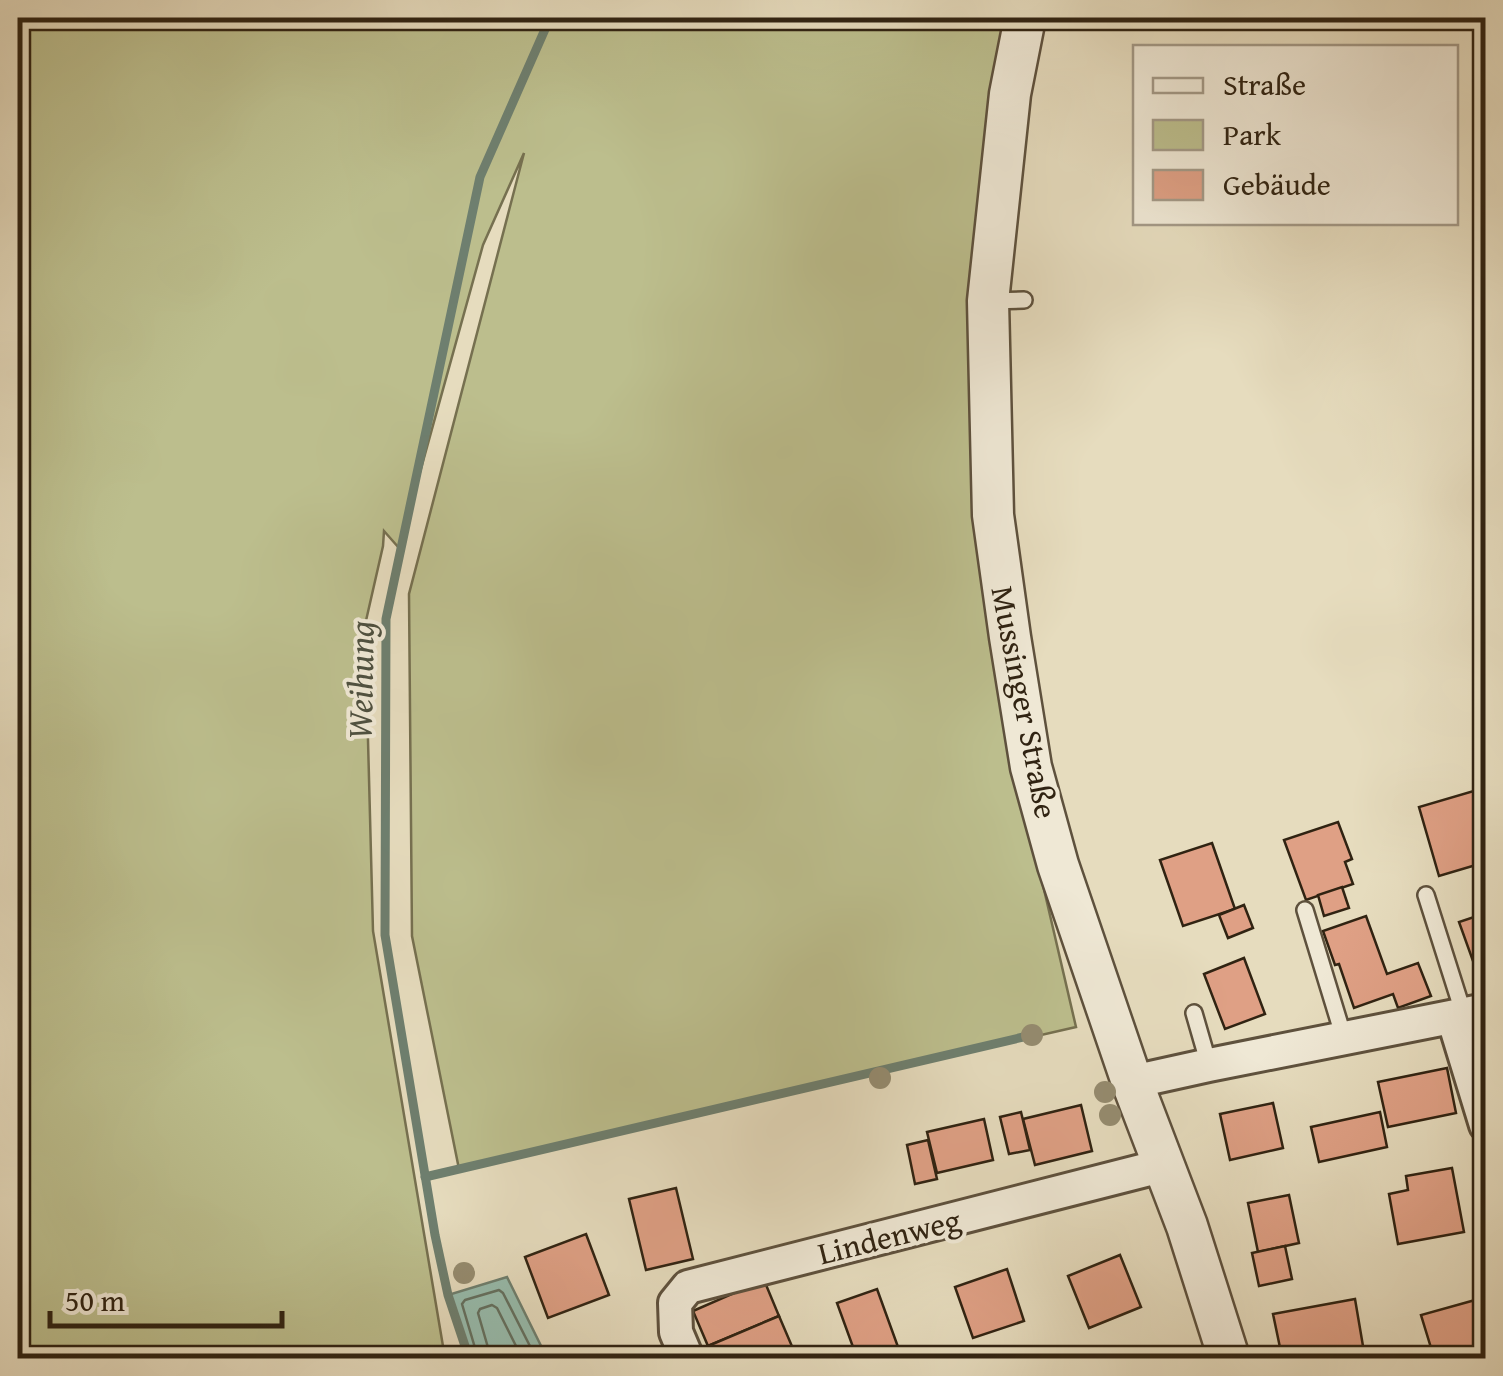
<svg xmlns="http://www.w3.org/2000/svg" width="1503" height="1376" viewBox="0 0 1503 1376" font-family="'Gentium Book Plus',serif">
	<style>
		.green { fill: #bcbe8d; stroke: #767050; stroke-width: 2.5 }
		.water { fill: #97bcad; stroke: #6e7f6f; stroke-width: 2.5 }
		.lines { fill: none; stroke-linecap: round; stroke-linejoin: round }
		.shore { stroke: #647060; stroke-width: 2.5 }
		.stream { stroke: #6e7f6f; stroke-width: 9 }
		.building { fill: #dfa085; stroke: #302312; stroke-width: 2.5 }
		.service-casing { stroke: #5e513d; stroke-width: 20 }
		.minor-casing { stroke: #5e513d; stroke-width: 38 }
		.tertiary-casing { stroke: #5e513d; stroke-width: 45 }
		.service { stroke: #efe8d5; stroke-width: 15 }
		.minor { stroke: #efe8d5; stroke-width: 32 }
		.tertiary { stroke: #efe8d5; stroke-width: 40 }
		.tree { fill: #958c70 }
		.labels { text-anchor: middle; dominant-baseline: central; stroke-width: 8; stroke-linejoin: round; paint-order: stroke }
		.street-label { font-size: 32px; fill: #302312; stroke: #efe8d5 }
		.water-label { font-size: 35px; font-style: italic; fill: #4f5140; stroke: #efe8d5 }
	</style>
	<rect width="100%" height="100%" fill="#e6dcbe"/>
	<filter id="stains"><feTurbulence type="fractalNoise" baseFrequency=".002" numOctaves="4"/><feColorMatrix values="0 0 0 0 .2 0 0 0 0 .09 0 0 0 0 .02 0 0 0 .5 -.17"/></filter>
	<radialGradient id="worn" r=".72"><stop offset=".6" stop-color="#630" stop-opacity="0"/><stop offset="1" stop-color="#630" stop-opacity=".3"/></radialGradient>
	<path class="green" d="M18,18H1008L1003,44L1016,769L1076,1027L459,1169L412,936L409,594L524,153L483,245L399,548L384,531L383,546L365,625L373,931L445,1358H18Z"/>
	<path class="water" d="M507,1277L547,1358H469L448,1295Z"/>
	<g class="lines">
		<g class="shore">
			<path d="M478,1358L462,1304L465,1300L499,1290L503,1293L536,1358"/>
			<path d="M491,1358L478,1313L480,1309L492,1305L497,1308L522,1358"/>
		</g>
		<g class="stream">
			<path d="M425,1177L1032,1035"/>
			<path d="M469,1358L448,1295L435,1235L385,935L386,619L480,177L550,18"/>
		</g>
	</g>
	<g class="building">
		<path d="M1477,790L1486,818V862L1439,876L1419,807Z"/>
		<path d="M1338,822L1352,859L1345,862L1353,884L1306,900L1284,840Z"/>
		<path d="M1212,843L1235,909L1183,926L1160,860Z"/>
		<path d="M1342,887L1349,908L1324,916L1318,895Z"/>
		<path d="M1244,905L1253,928L1228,938L1219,915Z"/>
		<path d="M1486,913V972L1478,975L1459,922Z"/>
		<path d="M1366,916L1387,974L1418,963L1431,996L1398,1008L1393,994L1354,1008L1339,964L1335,965L1323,931Z"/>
		<path d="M1244,958L1265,1014L1225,1029L1204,974Z"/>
		<path d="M1447,1068L1456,1113L1388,1127L1378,1082Z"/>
		<path d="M1273,1103L1283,1148L1230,1160L1220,1114Z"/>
		<path d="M1081,1105L1092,1151L1035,1165L1023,1119Z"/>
		<path d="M1021,1112L1030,1150L1009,1154L1000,1117Z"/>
		<path d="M1380,1112L1387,1147L1319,1162L1311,1127Z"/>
		<path d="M984,1119L993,1160L937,1173L927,1132Z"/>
		<path d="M928,1140L937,1179L915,1184L907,1145Z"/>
		<path d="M1452,1168L1464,1232L1398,1244L1389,1194L1408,1190L1406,1176Z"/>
		<path d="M676,1188L693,1259L646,1270L629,1199Z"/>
		<path d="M1289,1195L1299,1243L1258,1252L1248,1203Z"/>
		<path d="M586,1234L609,1295L548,1318L525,1257Z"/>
		<path d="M1285,1246L1292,1279L1259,1286L1252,1253Z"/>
		<path d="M1120,1255L1141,1307L1089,1328L1068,1276Z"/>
		<path d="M1007,1269L1024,1321L973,1338L955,1287Z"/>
		<path d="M764,1280L779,1316L708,1346L693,1311Z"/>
		<path d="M877,1289L902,1358H857L837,1303Z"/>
		<path d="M1486,1297V1358H1446L1443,1348L1432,1351L1421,1315Z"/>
		<path d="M1355,1299L1364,1352L1319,1358L1318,1350L1282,1357L1273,1314Z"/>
		<path d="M779,1316L794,1351L776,1358H714L708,1346Z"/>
	</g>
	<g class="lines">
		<g class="service-casing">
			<g id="service">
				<path d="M988,301L1024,300"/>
				<path d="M1426,895L1464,1015"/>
				<path d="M1305,910L1344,1038"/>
				<path d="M1194,1013L1209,1065"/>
			</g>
		</g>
		<g class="minor-casing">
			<g id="minor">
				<path d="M1453,1017L1486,1125"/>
				<path d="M1132,1082L1209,1065L1486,1010"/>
				<path d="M687,1358L676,1332L675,1303L688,1287L1165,1165"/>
			</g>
		</g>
		<g class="tertiary-casing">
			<path id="tertiary" d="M1025,18L1010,94L988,301L993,515L1010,637L1031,767L1058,865L1132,1082L1187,1226L1229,1358"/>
		</g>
		<use href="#service" class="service"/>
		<use href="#minor" class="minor"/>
		<use href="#tertiary" class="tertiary"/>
	</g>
	<g class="tree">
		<circle cx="1032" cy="1035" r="11"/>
		<circle cx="880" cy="1078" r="11"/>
		<circle cx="1105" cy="1092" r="11"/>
		<circle cx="1110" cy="1115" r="11"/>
		<circle cx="464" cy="1273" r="11"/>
	</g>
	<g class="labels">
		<g class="street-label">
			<text transform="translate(1025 702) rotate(79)">Mussinger Straße</text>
			<text transform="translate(889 1236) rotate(-14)">Lindenweg</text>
		</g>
		<g class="water-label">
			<text transform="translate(360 680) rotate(-89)">Weihung</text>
		</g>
	</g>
	<rect width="1503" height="1376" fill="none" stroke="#e6dcbe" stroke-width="60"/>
	<rect x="20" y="20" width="1463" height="1336" fill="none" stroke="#302312" stroke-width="5"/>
	<rect x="30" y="30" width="1443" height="1316" fill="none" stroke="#302312" stroke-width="2.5"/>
	<rect x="1133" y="45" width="325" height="180" fill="#efe8d5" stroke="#a39987" stroke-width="2.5"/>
	<rect x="1153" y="78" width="50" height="15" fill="#efe8d5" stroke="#a39987" stroke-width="2.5"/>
	<text x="1223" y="95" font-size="30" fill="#302312">Straße</text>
	<rect x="1153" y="120" width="50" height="30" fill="#bcbe8d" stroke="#a39987" stroke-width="2.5"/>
	<text x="1223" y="145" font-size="30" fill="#302312">Park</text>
	<rect x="1153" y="170" width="50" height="30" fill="#dfa085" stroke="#a39987" stroke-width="2.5"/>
	<text x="1223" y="195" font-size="30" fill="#302312">Gebäude</text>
	<path d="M50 1311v15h232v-15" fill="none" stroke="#302312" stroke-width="5"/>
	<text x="65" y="1311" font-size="30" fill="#302312" stroke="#efe8d5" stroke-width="8" paint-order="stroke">50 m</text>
	<rect width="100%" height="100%" filter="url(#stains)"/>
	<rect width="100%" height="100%" fill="url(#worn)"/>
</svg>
